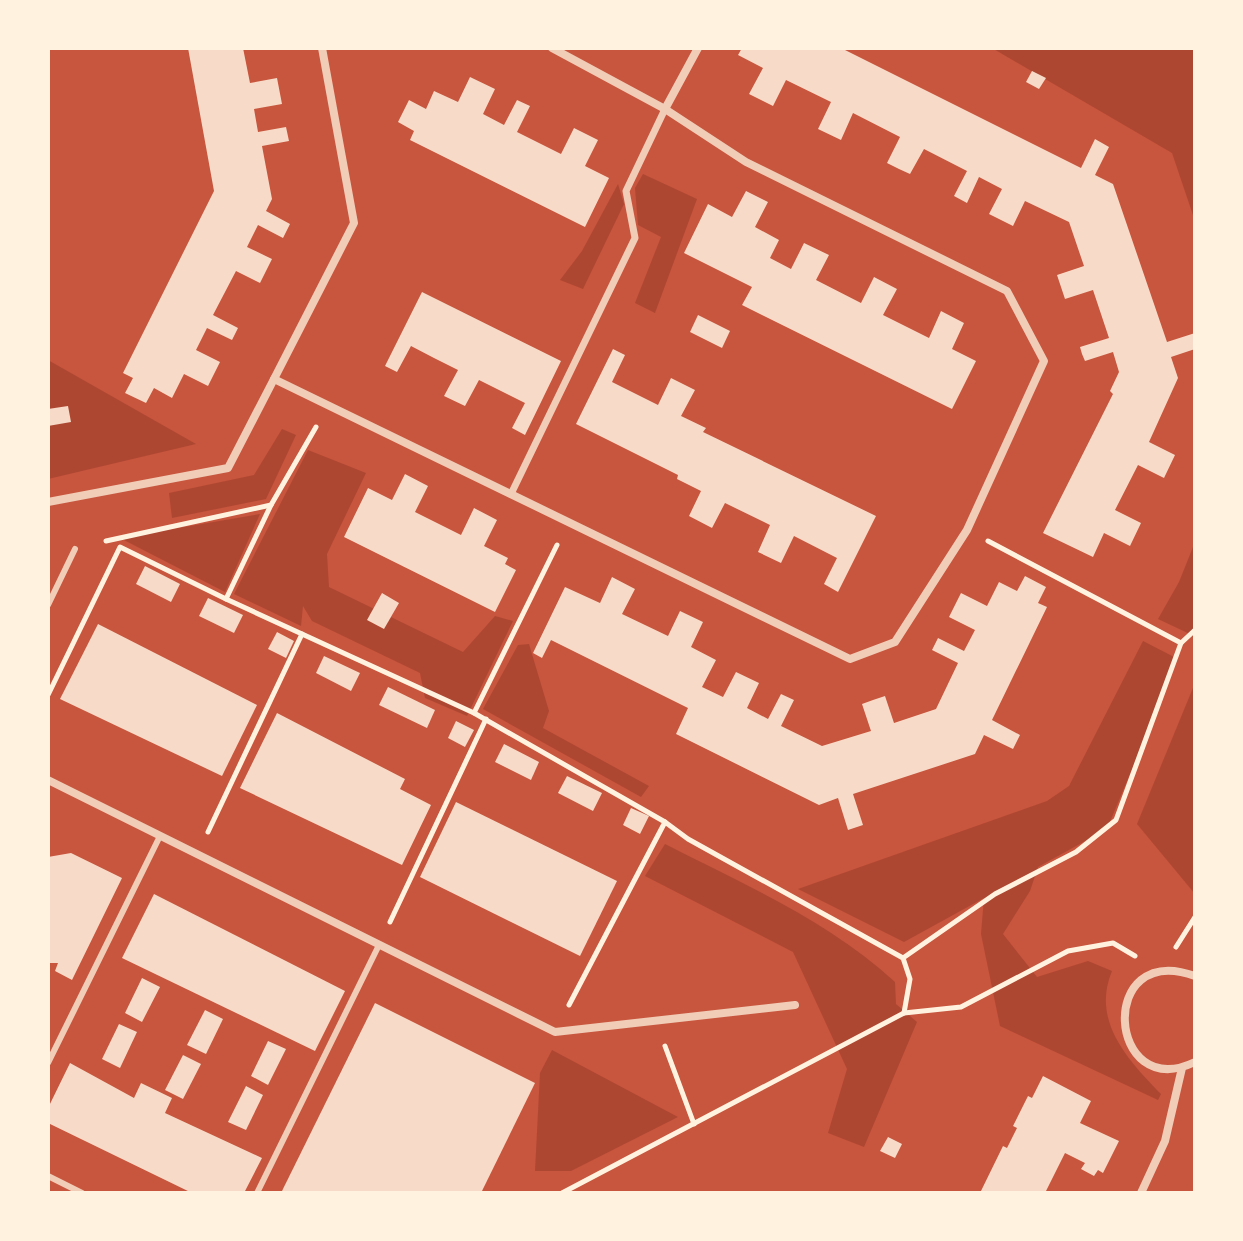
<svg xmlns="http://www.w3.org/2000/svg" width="1243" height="1241" viewBox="0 0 1243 1241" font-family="'Asap Condensed',sans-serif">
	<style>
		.green { fill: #ae4732 }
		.building { fill: #f7dbc8 }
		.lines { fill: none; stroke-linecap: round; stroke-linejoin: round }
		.path { stroke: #fff3e0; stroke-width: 5 }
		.service { stroke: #f1ccb7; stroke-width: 6 }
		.pedestrian { stroke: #f1ccb7; stroke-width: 7 }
		.minor { stroke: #f1ccb7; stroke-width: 8 }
	</style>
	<rect width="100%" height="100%" fill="#c8553d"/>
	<g class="green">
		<path d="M992,48H1195V221L1172,153Z"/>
		<path d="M643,174L697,199L655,313L635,303L661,237L638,225L635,188Z"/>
		<path d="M618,184L624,204L583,289L560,280L582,251Z"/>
		<path d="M48,360L196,444L48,479Z"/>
		<path d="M282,429L296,435L266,499L172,518L169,493L254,475Z"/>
		<path d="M308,450L366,473L327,554L329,587L463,652L495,616L513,621L467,716L425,698L420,673L312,621L303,606L301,626L234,594Z"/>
		<path d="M260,514L225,592L120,538Z"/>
		<path d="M1195,542V632L1192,635L1158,619L1179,582Z"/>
		<path d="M1143,641L1178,659L1107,829L1038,867L1030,891L1003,934L1037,977L1088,961L1112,971C1091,1021 1128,1060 1161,1094L1158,1100L1000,1026L981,934L984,898L904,942L798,889L1047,801L1069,786Z"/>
		<path d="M529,644L549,711L543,728L649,786L641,797L483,709L518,645Z"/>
		<path d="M1195,683V894L1137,824Z"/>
		<path d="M665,844C745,885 829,921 895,982L896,1004L917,1022L864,1147L828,1133L847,1069L793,952L645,876Z"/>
		<path d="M552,1050L678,1117L571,1171H535L540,1073Z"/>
	</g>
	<g class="building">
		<path d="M188,48H243L250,83L277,78L282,104L254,109L258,132L286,127L289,141L262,146L272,199L266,211L290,224L283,238L258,225L247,247L272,259L260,283L236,271L213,315L238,328L232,340L207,328L196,350L220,362L208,386L184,374L172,398L154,388L146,403L125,393L133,378L123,373L214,191Z"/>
		<path d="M742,48H841L1081,168L1095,139L1109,147L1095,175L1113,184L1167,342L1195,333V349L1171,357L1178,378L1149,442L1175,455L1164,478L1138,465L1115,510L1141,523L1130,546L1104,533L1093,557L1043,533L1113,394L1110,391L1119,372L1113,352L1085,361L1082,354L1080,347L1109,338L1093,290L1065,299L1057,275L1084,266L1069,222L1025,201L1013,226L989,214L1002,189L979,177L967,203L954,196L967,171L924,149L910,174L899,169L887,163L900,137L853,113L841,140L818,129L831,102L786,80L773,106L749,94L763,68L738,55Z"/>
		<path d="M1032,71L1046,78L1039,89L1026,82Z"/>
		<path d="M470,77L495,89L483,114L504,125L517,100L530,106L517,132L561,154L574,128L598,140L585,166L609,178L585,227L410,140L414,131L398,122L409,100L426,109L434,91L458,102Z"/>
		<path d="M746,191L768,202L755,227L779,240L770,258L791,269L804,243L829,255L816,280L861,303L874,277L897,289L883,315L929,338L941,311L964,323L952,349L976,361L952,409L742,305L752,287L684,253L708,204L732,217Z"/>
		<path d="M422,292L561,361L525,435L512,428L525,403L479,380L465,406L444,396L458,370L434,358L411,346L397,372L385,366Z"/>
		<path d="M698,315L730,331L722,348L690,332Z"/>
		<path d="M613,349L625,355L612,382L658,405L671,378L695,390L681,416L706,428L703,432L876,516L838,592L824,584L837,558L794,536L781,563L758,552L770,525L725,503L712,528L689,516L701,491L677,479L678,475L576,424Z"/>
		<path d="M68,406L71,422L48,426V409Z"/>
		<path d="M405,474L428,486L415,512L461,535L474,508L497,520L484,546L508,558L505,564L516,570L495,612L344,537L368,488L392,500Z"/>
		<path d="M145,566L180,584L171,602L136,584Z"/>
		<path d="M1025,576L1046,587L1038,603L1047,607L992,720L1020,735L1013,749L984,735L975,754L853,794L863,825L848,830L838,798L819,805L676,734L688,708L551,640L542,658L533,653L565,587L600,603L612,577L635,589L622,614L668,636L680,611L703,622L691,647L716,660L702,687L723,697L736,672L759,683L747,708L768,719L781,694L794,700L781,726L822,746L871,731L862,704L873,700L885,696L894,723L936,709L958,663L932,650L938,638L964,651L975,630L949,617L961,593L987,606L999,582L1017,591Z"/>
		<path d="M382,593L399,603L384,629L367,620Z"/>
		<path d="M208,598L243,615L234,633L199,616Z"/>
		<path d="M98,624L257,705L222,776L60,699Z"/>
		<path d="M277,632L294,641L286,658L268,649Z"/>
		<path d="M324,656L360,673L351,691L316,673Z"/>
		<path d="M388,687L435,710L427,728L379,705Z"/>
		<path d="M277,713L405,779L400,789L431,805L402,865L240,788Z"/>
		<path d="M456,721L474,730L465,747L448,738Z"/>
		<path d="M504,744L539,762L531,780L495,762Z"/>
		<path d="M567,776L602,793L593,811L558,793Z"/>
		<path d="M456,802L617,881L580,956L420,877Z"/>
		<path d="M631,808L649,816L640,834L623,825Z"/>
		<path d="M71,853L122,878L72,980L55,971L58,963H48V857Z"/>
		<path d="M154,894L345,991L315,1051L122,958Z"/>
		<path d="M142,978L160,987L142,1022L125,1013Z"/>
		<path d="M375,1003L535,1083L481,1193H281Z"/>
		<path d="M205,1010L223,1019L206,1054L187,1045Z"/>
		<path d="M119,1024L137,1032L120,1068L102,1059Z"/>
		<path d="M268,1041L286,1049L268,1085L251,1076Z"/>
		<path d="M183,1055L201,1064L183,1099L165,1090Z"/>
		<path d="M70,1063L134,1098L141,1083L172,1098L165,1113L262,1158L244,1193H192L48,1123V1108Z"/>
		<path d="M1043,1076L1091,1101L1080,1123L1119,1141L1103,1173L1098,1170L1094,1176L1081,1169L1085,1163L1065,1153L1045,1193H980L1003,1146L1007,1148L1017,1128L1013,1126L1028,1096L1032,1098Z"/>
		<path d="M246,1086L263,1095L246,1130L228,1122Z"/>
		<path d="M888,1137L902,1144L895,1158L880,1151Z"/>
	</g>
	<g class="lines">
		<g class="path">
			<path d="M106,541L271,505L316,427"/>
			<path d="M988,541L1181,643L1116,820L1076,852L995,894L903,958L910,979L904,1013L961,1007L1068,951L1113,943L1135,956"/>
			<path d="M302,634L474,713L665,822L569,1005"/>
			<path d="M1181,643L1195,630"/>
			<path d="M48,695L120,547L226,599L271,505"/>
			<path d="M474,713L557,545"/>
			<path d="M665,822L688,839L903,958"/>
			<path d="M208,832L302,634L226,599"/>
			<path d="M390,922L486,719"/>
			<path d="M1176,947L1195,917"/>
			<path d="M665,1046L694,1124"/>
			<path d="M562,1193L904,1013"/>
		</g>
		<g class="service">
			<path d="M48,605L75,549"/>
			<path d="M48,1063L160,836"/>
			<path d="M48,1176L82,1193"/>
			<path d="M257,1193L379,945"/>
		</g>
		<path class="pedestrian" d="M511,494L635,238L626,191L665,109"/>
		<g class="minor">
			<path d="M322,48L354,223L274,379L850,659L895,642L967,530L1044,361L1007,291L746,162L665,109L552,48"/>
			<path d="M665,109L698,48"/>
			<path d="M48,502L228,468L274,379"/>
			<path d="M48,780L555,1032L795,1005"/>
			<path d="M1195,976C1096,940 1107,1104 1195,1062"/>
			<path d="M1141,1193L1165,1141L1182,1068"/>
		</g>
	</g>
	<rect width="1243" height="1241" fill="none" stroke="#fff3e0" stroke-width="100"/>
</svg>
